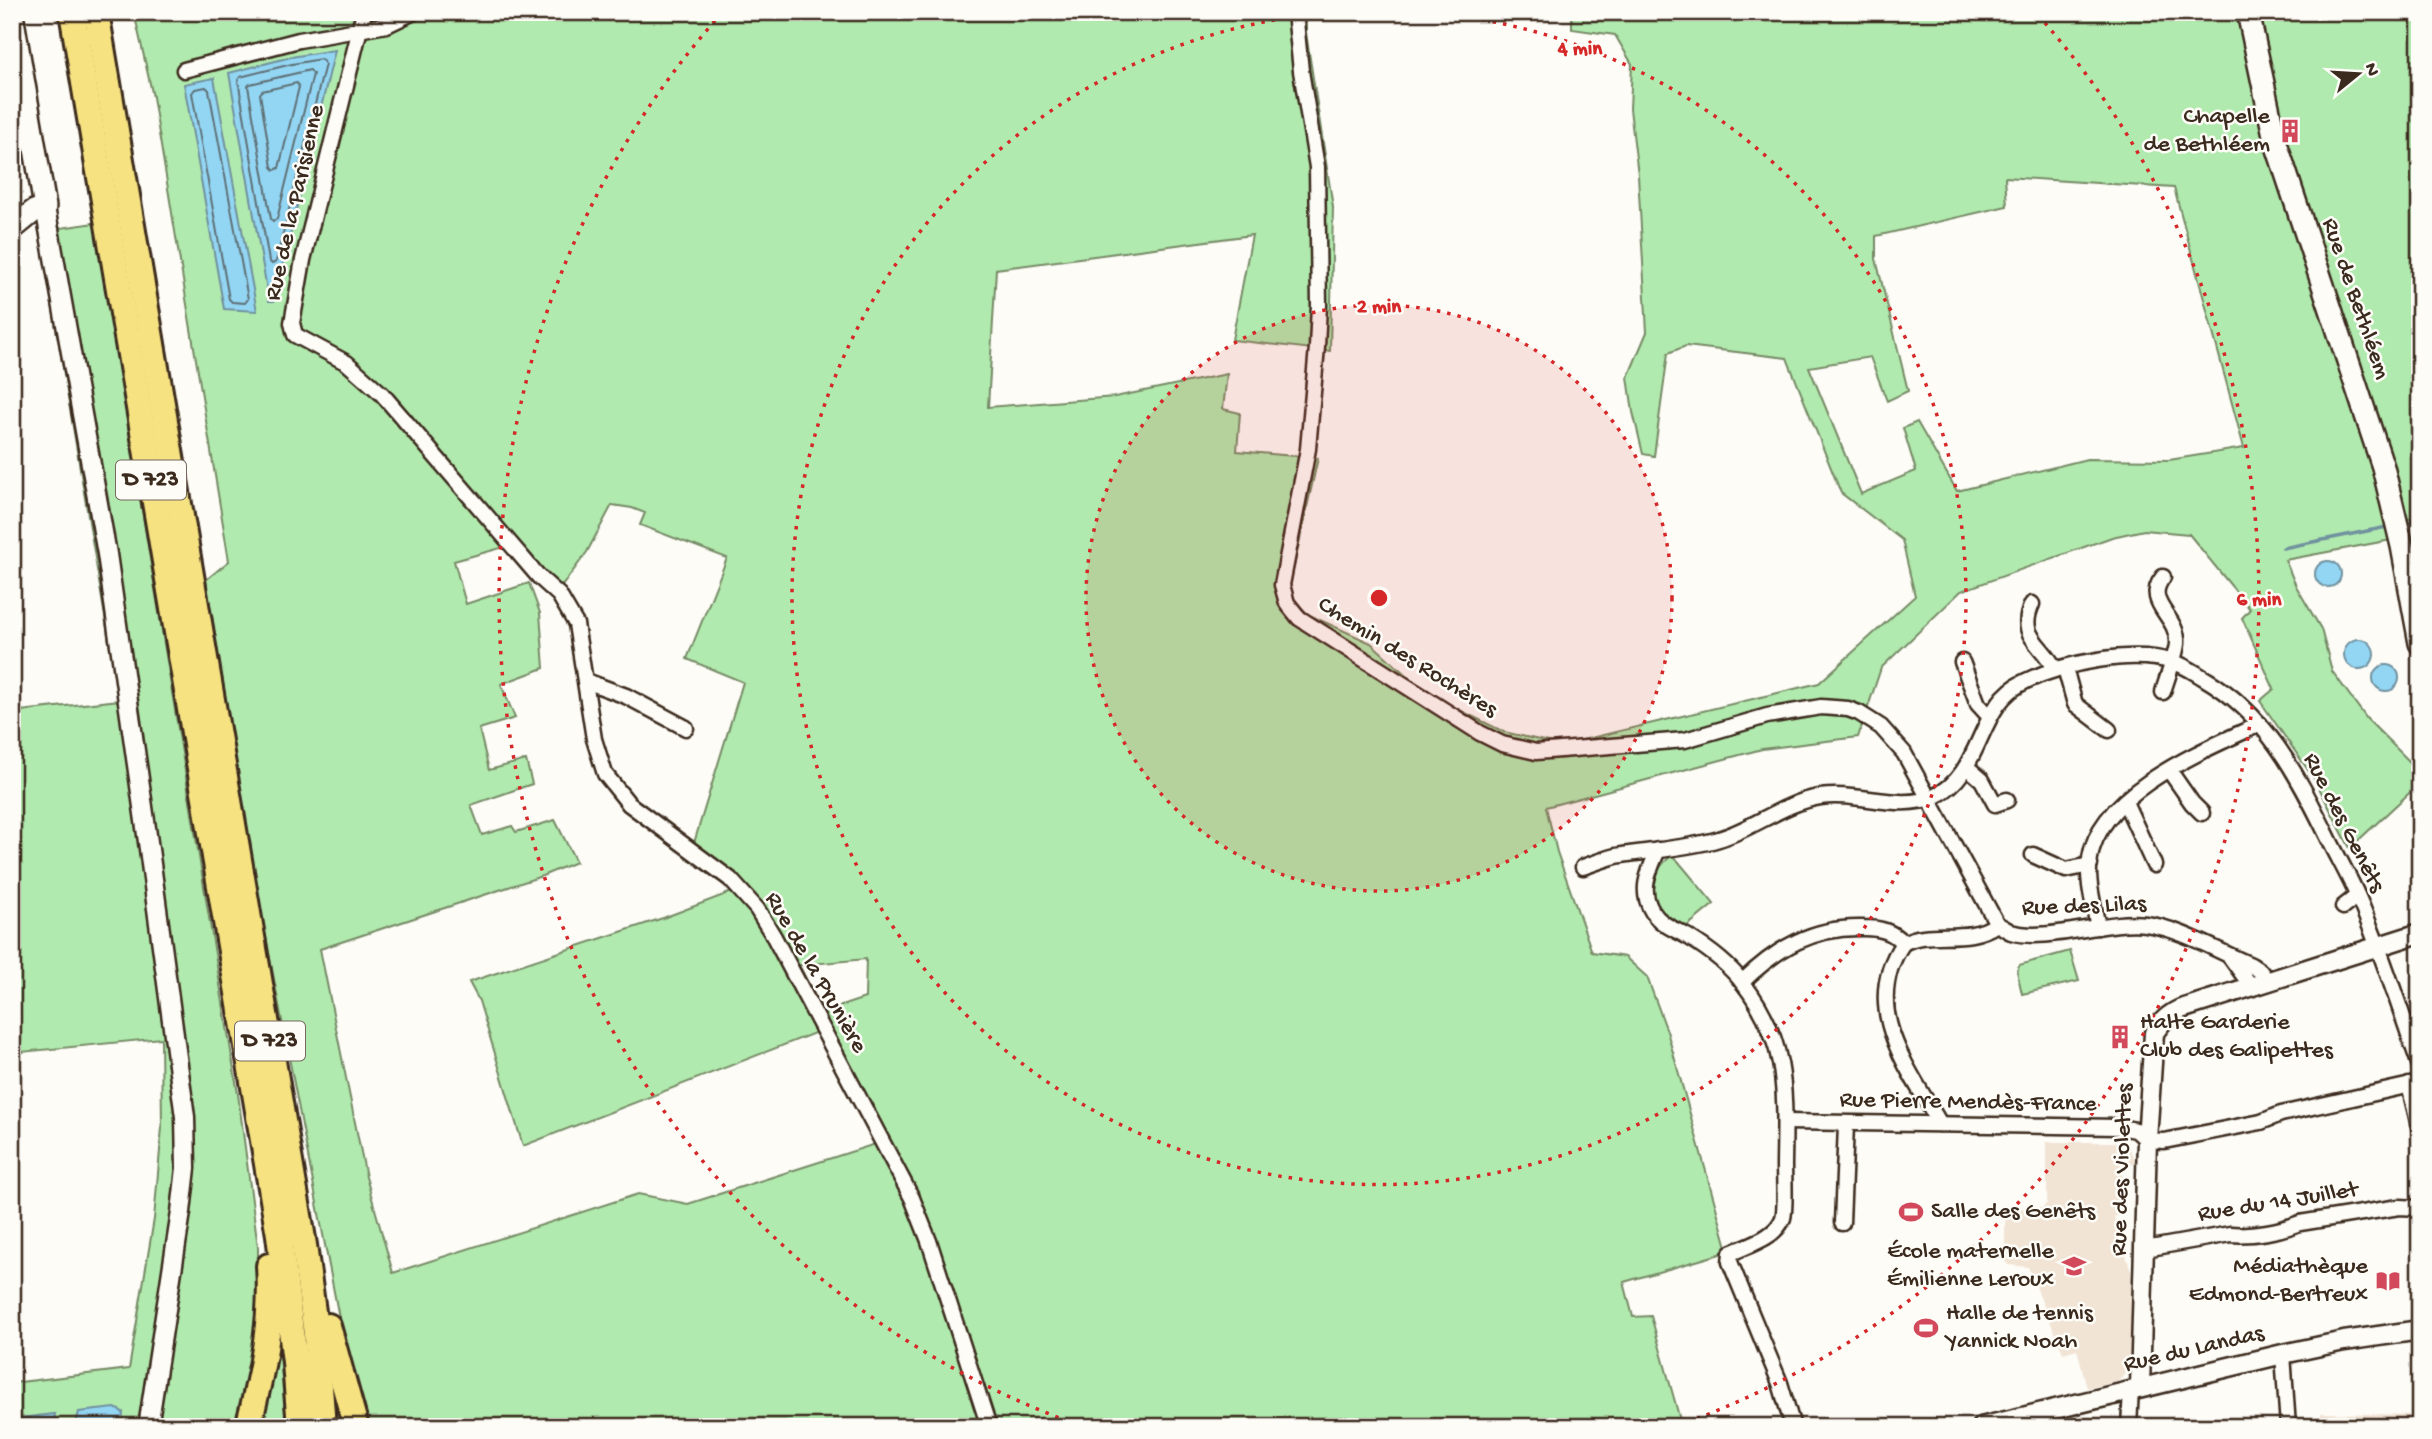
<svg xmlns="http://www.w3.org/2000/svg" width="2432" height="1439" viewBox="0 0 2432 1439" font-family="'Gochi Hand',sans-serif">
	<style>
		.built { fill: #f1e4d5 }
		.green { fill: #b1eaae; stroke: #768a66; stroke-width: 2; fill-rule: evenodd }
		.water { fill: #93d6f4; stroke: #70919e; stroke-width: 2 }
		.lines { fill: none; stroke-linecap: round; stroke-linejoin: round }
		.shore { stroke: #5e6f74; stroke-width: 2 }
		.stream { stroke: #70919e; stroke-width: 3.5 }
		.minor-casing { stroke: #3b2a1e; stroke-width: 19 }
		.tertiary-casing { stroke: #3b2a1e; stroke-width: 23 }
		.secondary-casing { stroke: #3b2a1e; stroke-width: 26 }
		.trunk-casing { stroke: #3b2a1e; stroke-width: 30 }
		.minor { stroke: #fdfcf7; stroke-width: 14 }
		.tertiary { stroke: #fdfcf7; stroke-width: 18 }
		.secondary { stroke: #fdfcf7; stroke-width: 21 }
		.trunk { stroke: #f6e281; stroke-width: 24 }
		.ring { fill: none; stroke: #d62828; stroke-width: 3.5; stroke-dasharray: 3.5 7 }
		.labels { text-anchor: middle; dominant-baseline: central; stroke-width: 5; stroke-linejoin: round; paint-order: stroke }
		.shield { fill: #fdfcf7; stroke: #75695f; stroke-width: 2 }
		.shield-label { font-size: 23px; font-weight: bold; fill: #3b2a1e }
		.poi-label { font-size: 24px; fill: #3b2a1e; stroke: #fdfcf7; text-anchor: end }
		.street-label { font-size: 24px; fill: #3b2a1e; stroke: #fdfcf7 }
		.centre { fill: #d62828; stroke: #fdfcf7; stroke-width: 3.5 }
		.ring-label { font-size: 21px; text-anchor: middle; font-weight: bold; fill: #d62828; stroke: #fdfcf7; stroke-width: 5; stroke-linejoin: round; paint-order: stroke }
	</style>
	<rect width="100%" height="100%" fill="#fdfcf7"/>
	<filter id="ink" filterUnits="userSpaceOnUse"><feTurbulence type="fractalNoise" baseFrequency=".0143" numOctaves="2"/><feDisplacementMap in="SourceGraphic" scale="14" xChannelSelector="R" yChannelSelector="G"/><feConvolveMatrix kernelMatrix="1 2 1 2 8 2 1 2 1" color-interpolation-filters="sRGB"/></filter>
	<g filter="url(#ink)">
		<g class="built">
			<path d="M2047,1142H2117L2130,1150L2136,1163L2125,1166L2126,1170L2121,1171L2125,1183L2120,1185L2127,1213L2114,1217L2131,1271L2132,1298L2129,1370L2118,1382L2087,1388L2077,1349L2063,1353L2028,1267L2008,1265L2005,1261V1208H2042L2047,1203Z"/>
			<path d="M2321,1413L2420,1415V1427H2321Z"/>
		</g>
		<g class="green">
			<path d="M134,12H1306V33L1333,207L1330,351L1232,340L1252,235L996,269L988,407L1115,397L1227,374L1223,409L1240,413L1237,451L1318,458L1290,584L1293,600L1309,615L1371,643L1427,694L1504,732L1548,742L1570,743L1819,683L1915,596L1902,540L1841,493L1787,358L1686,346L1668,353L1654,456L1643,454L1633,412L1628,377L1647,332L1638,175L1630,109L1632,64L1615,35L1572,29V12H2420V518L2408,519L2391,540L2285,560L2296,586L2321,629L2332,671L2367,719L2420,772V783L2350,848L2315,780L2260,701L2274,689L2242,618L2250,609L2189,534L2144,530L2112,537L1961,591L1881,668L1858,737L1762,749L1546,807L1557,852L1592,952L1625,957L1647,977L1667,1031L1727,1247L1720,1254L1624,1282L1633,1317L1651,1316L1682,1427H336L333,1375L345,1349L258,896L206,580L229,561L153,97ZM2005,177L2174,188L2244,448L2169,460L2087,459L1957,491L1917,422L1903,428L1916,471L1861,494L1809,367L1870,357L1887,401L1908,391L1876,259V236L2007,206ZM612,505L632,508L645,513L640,525L727,558L687,659L743,682L694,843L745,887L663,918L469,982L479,1001L523,1146L830,1027L888,1140L688,1204L638,1194L393,1273L366,1177L320,949L542,876L576,862L555,820L516,832L512,826L482,835L471,805L532,784L526,760L489,770L479,729L515,718L501,684L544,668L540,613L529,583L466,604L454,561L519,543L538,567L562,586L587,552ZM866,959L865,998L823,1012L799,965Z"/>
			<path d="M95,223L238,1094L258,1247V1325L278,1330L286,1427H12V1383L129,1369L154,1219L162,1127L161,1038L12,1053V712L119,700C93,544 65,388 40,231Z"/>
			<path d="M1673,855L1714,904L1686,927C1679,924 1672,921 1666,916C1645,898 1652,869 1673,855Z"/>
			<path d="M2070,951L2079,981L2022,994L2017,971L2019,965Z"/>
		</g>
		<g class="water">
			<path d="M335,50L274,301H269L229,73L291,57Z"/>
			<path d="M214,78L257,311L224,309L184,84Z"/>
			<circle cx="2328" cy="574" r="13"/>
			<circle cx="2359" cy="654" r="15"/>
			<circle cx="2386" cy="678" r="13"/>
			<path d="M115,1408L123,1412L122,1427H75L79,1412Z"/>
			<path d="M55,1414L53,1427H12V1419Z"/>
		</g>
		<g class="lines">
			<g class="shore">
				<path d="M321,59L325,64L276,262L272,264L269,261L238,80L240,77L292,64Z"/>
				<path d="M310,70L313,74L277,219L273,221L271,219L248,86L250,84Z"/>
				<path d="M297,83L299,87L279,168L275,170L272,167L260,94L262,91Z"/>
				<path d="M206,87L209,90L248,299L245,303L232,302L229,299L192,93L195,89Z"/>
			</g>
			<g class="stream">
				<path d="M2407,523L2420,520"/>
				<path d="M2283,548L2387,527"/>
			</g>
			<g class="minor-casing">
				<g id="minor">
					<path d="M364,12L303,260L292,323L295,335L347,363L382,394L539,577L559,595L576,624L594,739L605,774L629,804L730,879L757,909L774,937L912,1198L929,1241L989,1427"/>
					<path d="M1295,12L1301,71L1317,167L1319,305L1317,347L1308,449L1282,585L1287,603L1299,618L1480,733L1502,744L1536,752L1685,740L1767,716L1821,707L1848,709L1859,713L1881,727L1904,753L1997,924C2001,926 2007,930 2011,932C2047,943 2106,919 2146,924C2182,929 2217,951 2251,965L2260,971L2267,980"/>
					<path d="M184,70L299,40L387,25L414,12"/>
					<path d="M2163,577C2142,603 2179,616 2177,643C2177,652 2166,681 2163,692"/>
					<path d="M2032,604C2017,637 2042,643 2055,669"/>
					<path d="M1962,662L1978,704L1989,716"/>
					<path d="M2065,668L2075,704L2109,730"/>
					<path d="M586,681L626,696L686,728"/>
					<path d="M1967,767L1982,780L1995,804L2007,800"/>
					<path d="M2169,770L2192,803L2202,813"/>
					<path d="M2125,802L2154,865"/>
					<path d="M1658,850C1649,871 1639,890 1652,911C1661,926 1676,929 1690,938C1708,949 1729,965 1743,983C1789,1042 1785,1094 1784,1165C1784,1177 1786,1208 1783,1218C1776,1238 1748,1245 1731,1253L1730,1262L1780,1383L1793,1427"/>
					<path d="M2033,855L2066,870L2090,865"/>
					<path d="M1583,867C1594,863 1605,859 1616,856C1650,850 1686,849 1719,839C1755,828 1783,803 1820,797C1857,791 1900,812 1935,796C1984,773 1976,703 2026,681C2064,663 2132,649 2173,662C2184,665 2194,672 2204,678C2266,714 2296,772 2327,835C2337,856 2349,876 2358,897C2382,952 2400,1010 2420,1066"/>
					<path d="M2343,907L2357,896"/>
					<path d="M2098,927C2094,906 2086,879 2090,858C2100,791 2207,749 2260,724"/>
					<path d="M1903,943C1859,1008 1909,1069 1940,1124"/>
					<path d="M2230,957L2251,986"/>
					<path d="M1742,982C1777,948 1814,926 1864,928C1880,928 1892,931 1903,943C1932,928 1966,945 1997,924"/>
					<path d="M2409,1085L2420,1130"/>
					<path d="M1785,1122L2119,1127L2136,1130L2147,1140L2164,1141L2261,1122L2281,1114L2420,1083"/>
					<path d="M1842,1223L1846,1125"/>
					<path d="M2145,1249L2230,1234C2252,1236 2280,1231 2300,1223L2399,1207L2420,1208"/>
					<path d="M2283,1354L2288,1427"/>
					<path d="M2129,1427L2131,1389"/>
				</g>
			</g>
			<g class="tertiary-casing">
				<g id="tertiary">
					<path d="M45,207L107,554L149,849L185,1117L186,1168L181,1212L148,1427"/>
					<path d="M2140,1387L2147,1140L2154,1033C2162,1021 2168,1015 2181,1009L2420,933"/>
					<path d="M1981,1427L2283,1354L2344,1341L2420,1330"/>
				</g>
			</g>
			<g class="secondary-casing">
				<g id="secondary">
					<path d="M2248,12L2275,140L2383,467L2402,546L2420,643"/>
					<path d="M12,14L45,207L34,211L12,229"/>
				</g>
			</g>
			<g class="trunk-casing">
				<g id="trunk">
					<path d="M72,12L279,1235L295,1362L300,1427"/>
					<path d="M96,12L304,1245L316,1334L323,1427"/>
					<path d="M328,1326L356,1427"/>
					<path d="M248,1427C262,1373 273,1321 269,1266"/>
				</g>
			</g>
			<use href="#minor" class="minor"/>
			<use href="#tertiary" class="tertiary"/>
			<use href="#secondary" class="secondary"/>
			<use href="#trunk" class="trunk"/>
		</g>
	</g>
	<circle cx="1379" cy="598" r="293" fill="#d62828" fill-opacity=".12"/>
	<g class="ring">
		<circle cx="1379" cy="598" r="293"/>
		<path d="M1420 12A587 587 0 1 1 1338 12"/>
		<path d="M1078 1425A880 880 0 0 1 720 15M2038 15A880 880 0 0 1 1680 1425"/>
	</g>
	<defs>
		<g id="building-bare" transform="scale(1.89)"><path d="M-4-6H4V6H1V3H-1V6H-4ZM-2.5-4.3h1.7v1.8h-1.7ZM.8-4.3h1.7v1.8H.8ZM-2.5-1h1.7V.8h-1.7ZM.8-1h1.7V.8H.8Z" fill="#d1495b" stroke="#fdfcf7" stroke-width="2.5" paint-order="stroke"/></g>
		<g id="stadium-bare" transform="scale(1.89)"><path d="M0-5a6.5 5 0 1 0 0 10a6.5 5 0 1 0 0-10ZM-3.5-1.8h7v3.6h-7Z" fill="#d1495b" stroke="#fdfcf7" stroke-width="2.5" paint-order="stroke"/></g>
		<g id="school-bare" transform="scale(1.89)"><path d="M0-5L7-2L0 1L-7-2ZM-4 1L0 2.5L4 1V4Q0 6-4 4Z" fill="#d1495b" stroke="#fdfcf7" stroke-width="2.5" paint-order="stroke"/></g>
		<g id="library-bare" transform="scale(1.89)"><path d="M-6-4Q-3-5.5-.7-3.5V5Q-3 3-6 4ZM6-4Q3-5.5 .7-3.5V5Q3 3 6 4Z" fill="#d1495b" stroke="#fdfcf7" stroke-width="2.5" paint-order="stroke"/></g>
	</defs>
	<g fill-rule="evenodd">
		<use href="#building-bare" x="2290" y="131"/>
		<use href="#building-bare" x="2120" y="1037"/>
		<use href="#stadium-bare" x="1911" y="1212"/>
		<use href="#school-bare" x="2074" y="1266"/>
		<use href="#library-bare" x="2388" y="1281"/>
		<use href="#stadium-bare" x="1926" y="1328"/>
	</g>
	<g class="labels">
		<g class="shield">
			<rect x="116" y="460.5" width="70" height="39" rx="5"/>
			<rect x="235" y="1021.5" width="70" height="39" rx="5"/>
		</g>
		<g class="shield-label">
			<text x="151" y="480">D 723</text>
			<text x="270" y="1041">D 723</text>
		</g>
		<g class="poi-label">
			<text x="2270" y="117">Chapelle<tspan x="2270" dy="28">de Bethléem</tspan></text>
			<text x="2140" y="1023" text-anchor="start">Halte Garderie<tspan x="2140" dy="28">Club des Galipettes</tspan></text>
			<text x="1931" y="1212" text-anchor="start">Salle des Genêts</text>
			<text x="2054" y="1252">École maternelle<tspan x="2054" dy="28">Émilienne Leroux</tspan></text>
			<text x="2368" y="1267">Médiathèque<tspan x="2368" dy="28">Edmond-Bertreux</tspan></text>
			<text x="1946" y="1314" text-anchor="start">Halle de tennis<tspan x="1946" dy="28">Yannick Noah</tspan></text>
		</g>
		<g class="street-label">
			<text transform="translate(296 203) rotate(-77)">Rue de la Parisienne</text>
			<text transform="translate(2355 299) rotate(71)">Rue de Bethléem</text>
			<text transform="translate(1407 658) rotate(32)">Chemin des Rochères</text>
			<text transform="translate(2343 823) rotate(63)">Rue des Genêts</text>
			<text transform="translate(2084 907) rotate(-2)">Rue des Lilas</text>
			<text transform="translate(815 973) rotate(60)">Rue de la Prunière</text>
			<text transform="translate(1968 1103) rotate(1)">Rue Pierre Mendès-France</text>
			<text transform="translate(2123 1170) rotate(-88)">Rue des Violettes</text>
			<text transform="translate(2278 1203) rotate(-9)">Rue du 14 Juillet</text>
			<text transform="translate(2194 1350) rotate(-13)">Rue du Landas</text>
		</g>
	</g>
	<circle cx="1379" cy="598" r="10" class="centre"/>
	<g class="ring-label">
		<text x="1580" y="54">4 min</text>
		<text x="1379" y="312">2 min</text>
		<text x="2259" y="605">6 min</text>
	</g>
	<rect width="2432" height="1439" fill="none" stroke="#fdfcf7" stroke-width="42"/>
	<rect x="21" y="21" width="2390" height="1397" fill="none" stroke="#3b2a1e" stroke-width="2.5" filter="url(#ink)"/>
	<g transform="translate(2358 74) rotate(72)" stroke="#fdfcf7" stroke-width="5" paint-order="stroke">
	<path d="M0-5L12 26L0 18L-12 26Z" fill="#3b2a1e"/>
	<text y="-10" font-size="19" font-weight="bold" text-anchor="middle" fill="#3b2a1e">N</text>
	</g>
</svg>
